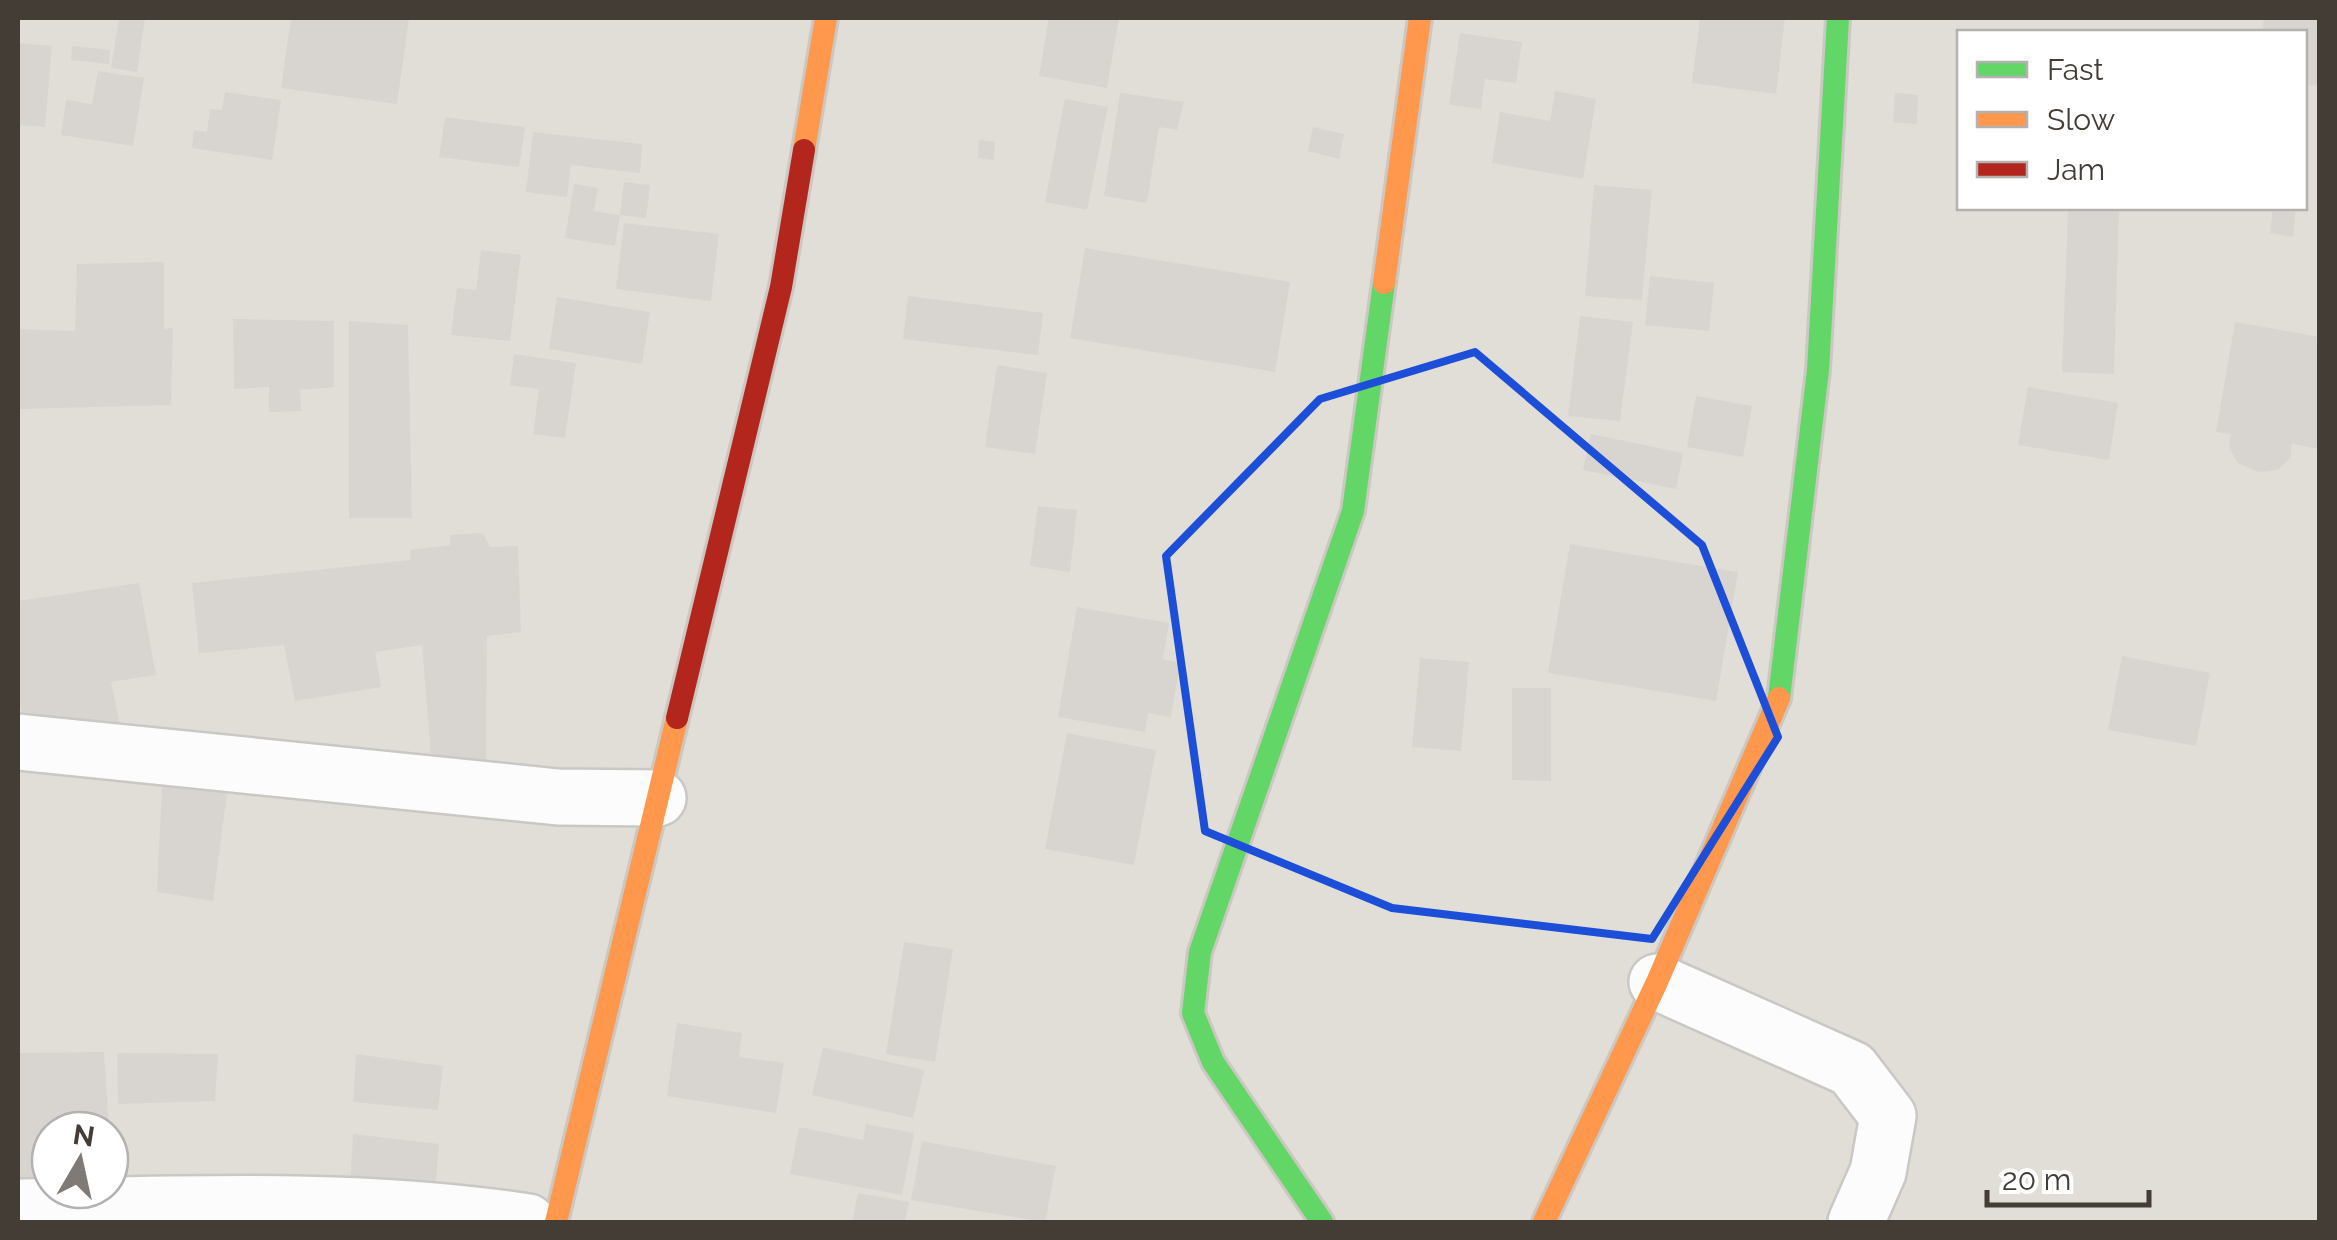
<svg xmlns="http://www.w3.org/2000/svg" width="2337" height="1240" viewBox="0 0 2337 1240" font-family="Raleway,sans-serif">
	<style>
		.residential { fill: #e1ddd7; fill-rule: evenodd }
		.building { fill: #d8d5d1 }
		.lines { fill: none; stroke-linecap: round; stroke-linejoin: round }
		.street-casing { stroke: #cac8c5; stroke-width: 60 }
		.fast-casing { stroke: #ccc8c1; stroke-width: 28 }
		.slow-casing { stroke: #ccc8c1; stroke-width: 28 }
		.jam-casing { stroke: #ccc8c1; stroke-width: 28 }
		.street { stroke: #fcfcfc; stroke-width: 55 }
		.fast { stroke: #63d668; stroke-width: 22 }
		.slow { stroke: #ff974d; stroke-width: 22 }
		.jam { stroke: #b3261e; stroke-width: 22 }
		.marked { fill: none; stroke: #1d4ed8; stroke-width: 8; stroke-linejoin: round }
	</style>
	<rect width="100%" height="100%" fill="#eeece9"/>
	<path class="residential" d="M18,18H2319V1222H18ZM1960,32H2304V208H1960ZM50,1130H110V1190H50Z"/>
	<g class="building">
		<path d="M119,18H145L137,72L111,68Z"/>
		<path d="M291,18H409L397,104L281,88Z"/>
		<path d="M1049,18H1119L1107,88L1039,76Z"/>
		<path d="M1700,18H1785L1776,94L1692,83Z"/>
		<path d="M2264,18H2320V86L2304,84V32H2262Z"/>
		<path d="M1460,33L1522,42L1516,83L1485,79L1481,109L1449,105Z"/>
		<path d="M18,43L52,46L45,127L18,125Z"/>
		<path d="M72,46L110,50L109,64L71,60Z"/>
		<path d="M98,71L144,78L133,146L61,135L66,100L92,104Z"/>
		<path d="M1555,91L1596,99L1583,179L1492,163L1500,112L1550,121Z"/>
		<path d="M225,92L281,100L272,160L192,148L194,130L207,132L210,109L222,110Z"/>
		<path d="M1120,93L1184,102L1177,130L1159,127L1147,203L1104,196Z"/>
		<path d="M1895,93L1918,95L1917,124L1893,122Z"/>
		<path d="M1065,99L1108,107L1087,210L1045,202Z"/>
		<path d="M445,117L525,127L519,167L439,157Z"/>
		<path d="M1313,127L1344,134L1339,159L1308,151Z"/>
		<path d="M533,132L642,144L640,173L571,165L567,197L526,192Z"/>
		<path d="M979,140L995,142L994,160L978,158Z"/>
		<path d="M624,182L650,185L646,218L620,215Z"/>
		<path d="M574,184L598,188L594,211L620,215L615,246L565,238Z"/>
		<path d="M1594,185L1652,190L1642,300L1585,296Z"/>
		<path d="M2068,208H2119L2114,374L2062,372Z"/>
		<path d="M2273,208H2296L2293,237L2270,233Z"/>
		<path d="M624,223L719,234L711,301L616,289Z"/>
		<path d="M1085,248L1290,282L1275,372L1070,338Z"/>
		<path d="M481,250L521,255L510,341L451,335L457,288L476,290Z"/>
		<path d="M164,262V329L173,328L171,405L18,409V329L75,331L77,264Z"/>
		<path d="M1650,276L1714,283L1709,331L1645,325Z"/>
		<path d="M908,296L1043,313L1038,355L903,339Z"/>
		<path d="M557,297L650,312L642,364L549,349Z"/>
		<path d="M1580,316L1633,322L1620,421L1568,416Z"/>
		<path d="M233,319L334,321V387L300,390L301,411L269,412V387L234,389Z"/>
		<path d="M349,321L408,325L412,518H349Z"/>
		<path d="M2235,322L2320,337V449L2292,444L2290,458L2278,470L2258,472L2238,463L2229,448L2231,434L2216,432Z"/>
		<path d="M514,354L576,363L565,438L533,434L539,389L510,385Z"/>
		<path d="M997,365L1047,373L1035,454L985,447Z"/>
		<path d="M2028,387L2118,403L2109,460L2018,445Z"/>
		<path d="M1696,396L1752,406L1743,457L1687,447Z"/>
		<path d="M1591,434L1683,453L1676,489L1583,470Z"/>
		<path d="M1038,506L1077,510L1070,572L1030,566Z"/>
		<path d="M483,533L490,547L518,546L521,632L487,636L486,767H432L422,645L375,652L381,687L295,701L284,645L199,653L192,583L411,560L410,550L450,545V535Z"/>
		<path d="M1570,544L1738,572L1716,701L1548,673Z"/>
		<path d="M139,583L156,675L111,682L120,725L26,736L18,694V601Z"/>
		<path d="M1077,607L1169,623L1163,659L1180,663L1171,717L1148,713L1145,732L1058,717Z"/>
		<path d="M2122,656L2210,673L2196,746L2108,730Z"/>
		<path d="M1420,658L1469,662L1461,751L1412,747Z"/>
		<path d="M1512,688H1551V781L1512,780Z"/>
		<path d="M1067,733L1156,750L1134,865L1045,849Z"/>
		<path d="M162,786L227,792L213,901L157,892Z"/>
		<path d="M904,942L953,949L935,1062L886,1054Z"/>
		<path d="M677,1023L742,1033L739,1057L784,1063L776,1113L667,1096Z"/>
		<path d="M823,1047L924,1070L913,1118L812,1095Z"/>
		<path d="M104,1052L109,1130H50V1186L18,1187L19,1053Z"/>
		<path d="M117,1053L218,1054L215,1101L118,1104Z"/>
		<path d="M356,1054L443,1066L438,1110L353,1102Z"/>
		<path d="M866,1124L914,1133L902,1195L790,1174L799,1127L863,1140Z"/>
		<path d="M353,1134L439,1144L435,1193L350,1186Z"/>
		<path d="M922,1141L1056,1166L1045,1222L911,1200Z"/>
		<path d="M858,1193L909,1202L905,1222H852Z"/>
	</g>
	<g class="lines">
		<g class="street-casing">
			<g id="street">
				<path d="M18,742L558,797L658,798"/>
				<path d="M1657,982L1852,1069L1888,1116L1878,1172L1856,1222"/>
				<path d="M18,1207C188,1204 359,1196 528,1222"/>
			</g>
		</g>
		<g class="fast-casing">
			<g id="fast">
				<path d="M1779,698L1818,370L1838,18"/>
				<path d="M1322,1222L1213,1062L1193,1013L1200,952L1353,511L1384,283"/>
			</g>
		</g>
		<g class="slow-casing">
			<g id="slow">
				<path d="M804,150L826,18"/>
				<path d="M1384,283L1420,18"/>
				<path d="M556,1222L677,718"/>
				<path d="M1544,1222L1657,982L1779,698"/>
			</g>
		</g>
		<g class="jam-casing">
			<path id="jam" d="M677,718L781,287L804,150"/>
		</g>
		<use href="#street" class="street"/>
		<use href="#fast" class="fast"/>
		<use href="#slow" class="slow"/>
		<use href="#jam" class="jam"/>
	</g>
	<path class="marked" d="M1475,352L1702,545L1778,737L1652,939L1392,908L1205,831L1166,556L1320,399Z"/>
	<rect width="2337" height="1240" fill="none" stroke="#433d36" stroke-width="40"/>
	<rect x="1957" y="30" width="350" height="180" fill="#ffffff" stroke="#b4b1af" stroke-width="2.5"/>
	<rect x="1977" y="62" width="50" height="15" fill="#63d668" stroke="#b4b1af" stroke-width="2.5"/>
	<text x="2047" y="80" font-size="30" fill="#433d36">Fast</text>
	<rect x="1977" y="112" width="50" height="15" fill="#ff974d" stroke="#b4b1af" stroke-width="2.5"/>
	<text x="2047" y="130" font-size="30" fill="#433d36">Slow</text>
	<rect x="1977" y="162" width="50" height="15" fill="#b3261e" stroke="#b4b1af" stroke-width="2.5"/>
	<text x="2047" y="180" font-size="30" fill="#433d36">Jam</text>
	<g transform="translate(80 1160) rotate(9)"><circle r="48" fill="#ffffff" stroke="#b4b1af" stroke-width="2.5"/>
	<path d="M0-8L18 38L0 25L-18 38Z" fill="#7f7a75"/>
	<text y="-15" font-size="28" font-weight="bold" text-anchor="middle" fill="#433d36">N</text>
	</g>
	<path d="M1987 1190v15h162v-15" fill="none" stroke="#433d36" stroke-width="5"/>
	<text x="2002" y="1190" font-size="30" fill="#433d36" stroke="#ffffff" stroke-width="8" paint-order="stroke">20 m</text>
</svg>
